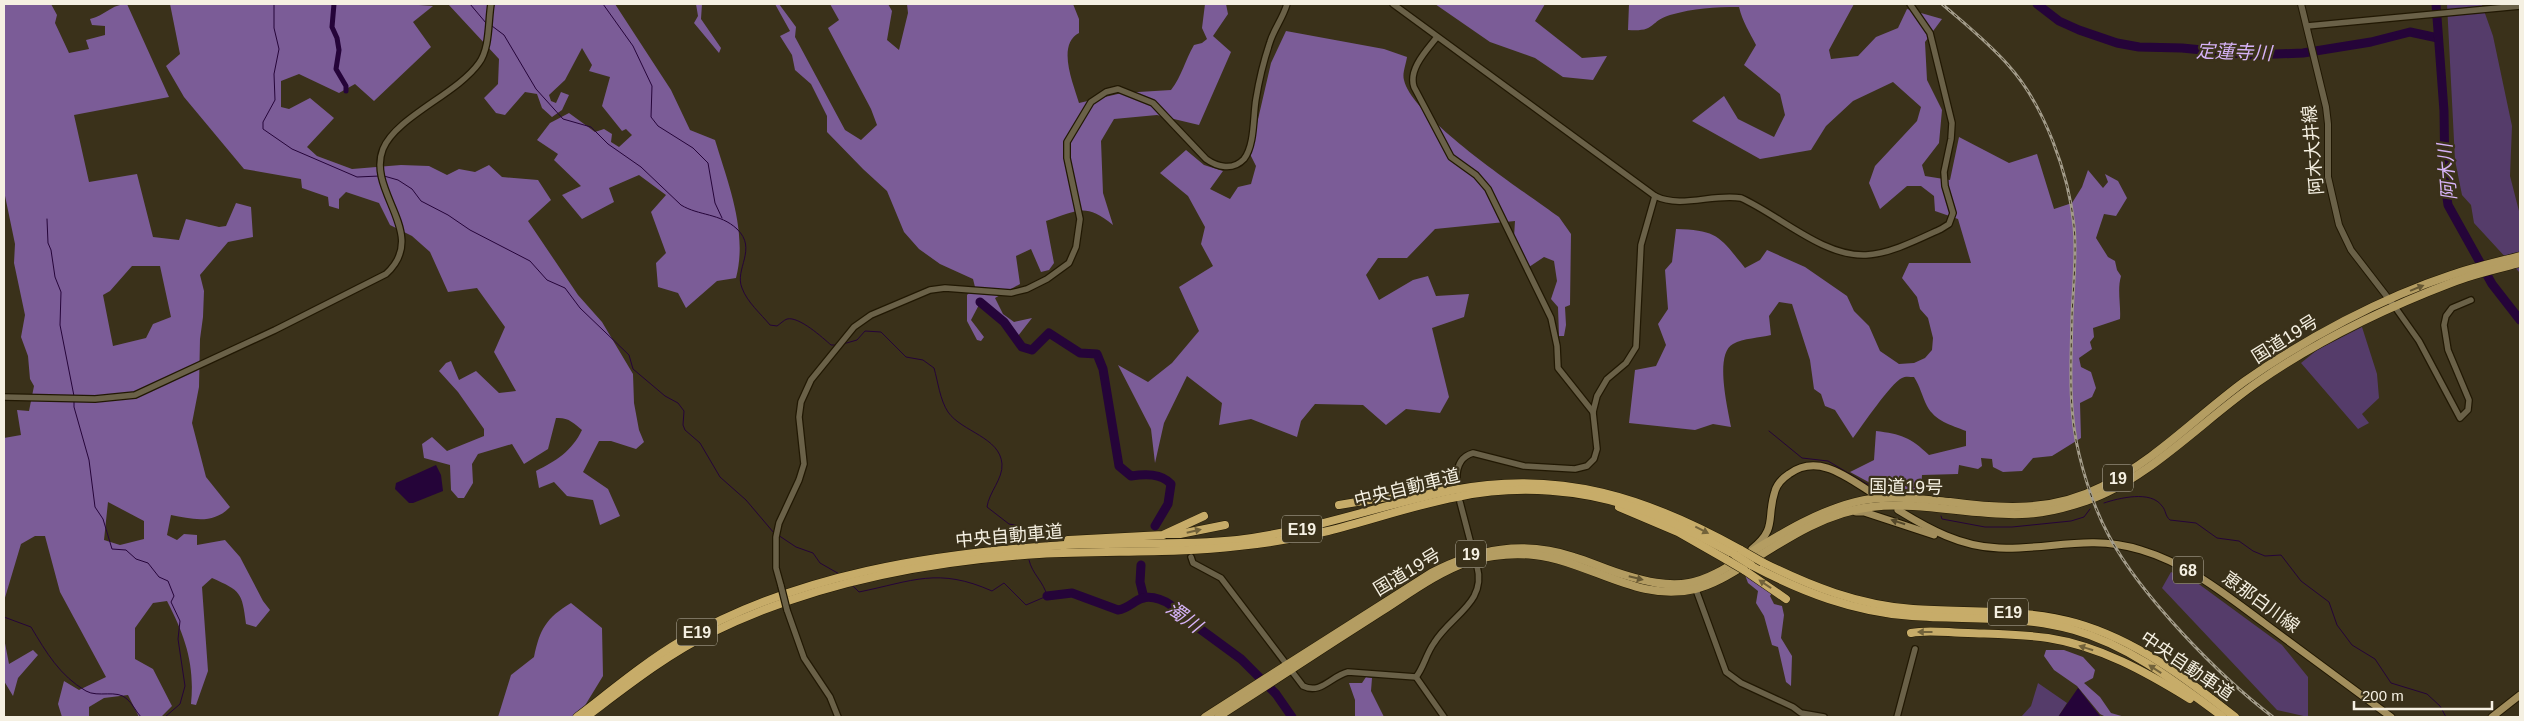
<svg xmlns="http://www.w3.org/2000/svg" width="2524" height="721" viewBox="0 0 2524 721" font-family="Helvetica,'Noto Sans JP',sans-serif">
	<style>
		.green { fill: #553c6a }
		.forest { fill: #7b5c97; fill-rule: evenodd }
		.water { fill: #250439 }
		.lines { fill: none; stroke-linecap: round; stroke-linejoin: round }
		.stream { stroke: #250439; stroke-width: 1 }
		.canal { stroke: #250439; stroke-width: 5 }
		.river { stroke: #250439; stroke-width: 9 }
		.tertiary-casing { stroke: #211803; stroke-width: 8 }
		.secondary-casing { stroke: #211803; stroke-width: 8 }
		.primary-casing { stroke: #211803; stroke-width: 9 }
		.trunk-casing { stroke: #211803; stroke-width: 9 }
		.motorway-casing { stroke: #211803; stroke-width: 9 }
		.tertiary { stroke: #6a6148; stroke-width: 5.5 }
		.secondary { stroke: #6a6148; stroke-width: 6 }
		.primary { stroke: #a28e5c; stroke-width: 7 }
		.trunk { stroke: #b49d62; stroke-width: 8 }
		.motorway { stroke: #c7ac69; stroke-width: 8 }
		.rail-casing { stroke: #a39c8a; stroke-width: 3 }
		.rail { stroke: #3a311a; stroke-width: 1; stroke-dasharray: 4; stroke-linecap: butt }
		.tertiary-bridge-casing { stroke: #211803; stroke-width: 8; stroke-linecap: butt }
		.motorway-bridge-casing { stroke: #211803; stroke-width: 9; stroke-linecap: butt }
		.tertiary-bridge { stroke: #6a6148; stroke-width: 5.5 }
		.motorway-bridge { stroke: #c7ac69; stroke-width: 8 }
		.oneway { fill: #655733 }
		.oneway2 { fill: #54482a }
		.oneway3 { fill: #72623a }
		.labels { text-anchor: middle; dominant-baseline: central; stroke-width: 4.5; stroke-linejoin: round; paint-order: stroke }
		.shield { fill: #3a311a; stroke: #bdb7a6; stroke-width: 1 }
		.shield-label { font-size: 16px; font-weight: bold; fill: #f5f0e2 }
		.street-label { font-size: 18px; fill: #f5f0e2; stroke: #3a311a }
		.water-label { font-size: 19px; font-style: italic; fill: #d7b3f8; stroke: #3a311a }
	</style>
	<rect width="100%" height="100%" fill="#3a311a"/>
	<g class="green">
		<path d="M2447,4L2490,5H2482L2493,36L2512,126L2510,176L2520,215V273L2474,223L2471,205L2462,195L2455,160Z"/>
		<path d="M2362,327L2377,374L2379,398L2362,414L2369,423L2358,429L2301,363L2317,350Z"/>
		<path d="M2171,572L2196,582L2282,645L2308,677V717L2277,710L2162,588Z"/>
		<path d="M2038,683L2067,703L2058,717H2021L2031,706Z"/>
	</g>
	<g class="forest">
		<path d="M4,4H51L57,15L55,23L69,53L89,49L86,40L105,35V26L92,25L90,19C104,16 112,4 127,4L169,97L74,115L89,182L137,174L153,237L179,240L186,219L219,227L226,226L236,203L251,207L253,237L228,242L200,275L204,291L203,317L200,339L199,387L192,423L206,477L230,507C213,525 192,519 171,515L167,535L177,540L184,534L197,535V545L225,540L240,557L263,601L270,610L256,627L246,624C242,592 241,591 212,578L202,587L208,671L196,705L191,704C195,664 185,636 167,601L153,603L135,628V659L153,669L172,706L161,717H139L128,695L104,698L89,707V717H62L58,704L64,681L79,690L106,677L60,592L45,536H35L21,544L4,601V438L21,435L17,410L29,411L34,386L30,379L28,356L21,337L25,315L14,263L15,244L4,191ZM132,266H160L171,317L153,324L146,338L113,346L103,295L110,291ZM108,502L144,521V539L120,545L104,540Z"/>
		<path d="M170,4H405L433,6L413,22L431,47L374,101L355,84L339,93L299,74L281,81V107L289,109L310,98L334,118L307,147L317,156L352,169L401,165L429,166L447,175L459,169L475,172L489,165L502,177L538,180L551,200L528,221L578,295L602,322L633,374L634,403L639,430L644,442L636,449L611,441H599L583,472L608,489L620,516L600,525L593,500L567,496L554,482L539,488L536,471C556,461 572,451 582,430C574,423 568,417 556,418L548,449L524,464L512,444L478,454L472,464L473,483L464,498H458L451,490L450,465L424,458L422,444L432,437L447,451L484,436V429L458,392L439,371L446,363L451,361L459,380L476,371L499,393L516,391L494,352L505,327L477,288L448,292L430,252L412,236L390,225L379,203L346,192L339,199V209L329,206L328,197L302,188L301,179L244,169L184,97L166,66L180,54Z"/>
		<path d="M448,4H615L671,90L690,130L715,140C728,183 748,232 736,278L717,281L686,308L678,293L658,287L656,263L666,253L651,212L666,195L639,175L609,188L614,202L582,219L562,195L581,186L554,160L558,154L537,140L550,123L569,113L595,132L604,129L612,134L611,142L619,147L632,135L626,129L622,131L602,106L610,77L589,71L592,65L582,48L565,80L549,95L551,101L556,103L561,92L569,95L562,110L552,117L542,108L537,94L525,92L505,115L496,113L484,98L498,84L499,59Z"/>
		<path d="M696,4H702L701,19L721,48L719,53L694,23L698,16Z"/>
		<path d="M775,4H779L796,27L795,37L845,130L861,140L877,125L871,109L828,28L839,20L830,4H888L892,11L887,40L899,50L908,13L907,4H1073L1079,19V33C1056,45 1074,85 1079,103L1122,93L1171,90C1182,76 1185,60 1194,45L1202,43L1207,39L1202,28L1205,4H1226L1228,14L1213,36L1231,52L1199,125L1157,115L1114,119L1101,141L1103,193L1113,225C1085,202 1077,211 1046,221L1054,263L1049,270L1041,272L1031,249L1016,256L1020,284L995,298L1003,314L1014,322L1032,318L1018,336L1005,320L982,299L971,320L984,337L981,341L977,340L967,321V295L975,287L973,279L940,264L919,249L904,232L887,191L863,169L827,132V116L811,84L795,70L792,55L780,36L790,31Z"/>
		<path d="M1435,4H1545L1535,21L1582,58L1607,56L1593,80L1563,77L1535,58L1490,42Z"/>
		<path d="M1629,4H1854L1829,50L1831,59L1858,56L1876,37L1898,28L1907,9L1942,19L1925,42L1927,80L1942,110L1939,143L1922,165L1925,176L1950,180L1959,137L2009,163L2037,154L2054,209L2072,203L2082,187L2088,170L2103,188L2108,182L2105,174L2118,181L2127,198L2116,216L2104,214L2096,238L2108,257L2115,261L2117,270L2121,276C2117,290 2121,304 2120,319L2093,328L2094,337L2090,342L2092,349L2079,358L2081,367L2091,372L2096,388L2092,397L2080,403L2081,438L2052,456L2033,458L2022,471L2003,472L1993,467L1992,459L1981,458L1982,466L1978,469L1959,465L1958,474L1922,475L1921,491L1874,485L1850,472L1874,460L1876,431C1901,434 1910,437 1929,455L1966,446V431C1951,425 1935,421 1927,406C1922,396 1920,386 1914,377C1910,377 1905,376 1902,378C1891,383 1862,426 1853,438L1835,410L1825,406L1821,394L1814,389L1810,360L1792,304L1779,302L1769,316L1771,335C1760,338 1743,338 1733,344C1714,354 1728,409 1731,427L1713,424L1695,430L1629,423L1635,370L1656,366L1666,345L1658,324L1668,309L1665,270L1672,262L1676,229C1718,230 1720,237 1745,268L1760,260L1767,250L1805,267L1847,296L1854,311L1869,326L1880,351L1899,364L1914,363L1925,358L1932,350L1933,338L1928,318L1920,309L1917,297L1902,278L1909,263H1971L1958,219L1935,211L1934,196L1921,186H1907L1880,209L1869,183L1875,166L1917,121L1921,107L1893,82L1853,101L1826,126L1811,150L1760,159L1692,121L1724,96L1738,119L1774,137L1785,115L1780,94L1744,65L1756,45C1749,31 1743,23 1739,7C1713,7 1695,8 1670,15C1648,22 1657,32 1628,30Z"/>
		<path d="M1286,31L1384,49L1407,57C1406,64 1402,74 1404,80C1413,119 1525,192 1559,217L1571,234L1570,305L1565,307L1566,325L1564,336H1559L1558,307L1551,299L1557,281L1554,261L1544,257L1529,267L1514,237L1515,221L1435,229L1407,258H1378L1366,275L1379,300L1413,280L1428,276L1436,296L1469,294L1464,317L1432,328L1449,397L1440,413L1406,409L1386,425L1363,405L1315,404L1301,421L1297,437L1251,419L1219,425L1222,403L1187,376L1164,423L1155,463L1151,429L1118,365L1148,382L1172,363L1199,331L1179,287L1213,266L1201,244L1205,227L1188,196L1160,173L1186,150L1204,165L1223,171L1210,189L1230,199L1238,187L1251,184L1256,166L1250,154L1271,63Z"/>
		<path d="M1745,575L1772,593L1770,596L1774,604L1782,606L1784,615L1781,638L1792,656L1791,686L1786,682L1778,647L1772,645L1764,616L1756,603L1758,591L1748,583Z"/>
		<path d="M571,603L602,628L603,676L581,712L573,717H498L511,675L534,657C540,629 546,618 571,603Z"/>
		<path d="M4,638L9,664L33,650L38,655L18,678L13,696L4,681Z"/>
		<path d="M2046,650H2064L2083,657L2095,670L2093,678L2084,683L2100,697L2111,713L2125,717H2106L2100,714L2077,686L2054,670L2044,656Z"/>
		<path d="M1366,677L1372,678L1371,691L1384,717H1355V700L1349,683H1362Z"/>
	</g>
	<g class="water">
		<path d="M436,465L441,475L443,491L413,503H409L395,489L396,483Z"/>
		<path d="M2078,688L2100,716L2102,717H2058Z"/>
	</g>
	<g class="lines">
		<g class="stream">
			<path d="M274,4V28L279,49L274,74L275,100L263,122V129L292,149L357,177L380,176"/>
			<path d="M470,4L486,23"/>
			<path d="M603,4L633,46L652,86L651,117L658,126L693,148L708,163L715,203L722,218"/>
			<path d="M492,26L504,35L536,89L563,119L591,127L608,144L641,167L681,205C699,216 720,213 737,229C758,249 734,269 742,288C747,302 761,314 770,325L777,326C780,324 784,320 787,319C799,316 823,338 831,345H837"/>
			<path d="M384,176L398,180L412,189L421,201L448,215L470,230L530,261L547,280L565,288L580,308L629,355L633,369L665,396L678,403L684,411L683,425L685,430L700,443L720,477L746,500L774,533"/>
			<path d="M47,219L48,243L51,250L55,277L61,292L60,325L74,396"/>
			<path d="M843,344L857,340L865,331L881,332L906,357L923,360L934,368C938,382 940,400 948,412C962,432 1000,437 1002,464C1003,479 989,492 987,507L1009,524L1020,526L1029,532"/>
			<path d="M74,400V407L89,460L95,507L103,519L112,549L126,550L136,559L148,563L159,577L168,581L174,596L171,602L180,621L178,639L185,686L180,704L165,717"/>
			<path d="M1769,431L1802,458L1828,461L1867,484L1903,485L1922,489"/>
			<path d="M2104,503C2119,498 2151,490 2162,506C2166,510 2165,516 2170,520L2196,523L2217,538L2239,541L2253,551L2265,556L2281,555L2301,581L2329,602L2337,625L2352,645L2375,659L2391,683L2427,694L2440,706L2446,717"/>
			<path d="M1941,516L1942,519L1985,527H2012L2071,521L2084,517L2090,509"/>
			<path d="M778,535L796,547L813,553L820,563L841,575"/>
			<path d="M853,586L859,592C913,581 938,567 992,591L1004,583L1026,605L1047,596C1044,582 1032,574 1029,560"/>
			<path d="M4,617L31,627C46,652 60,676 86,691C98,698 117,689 127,699C133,704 136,712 141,717"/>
		</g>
		<path class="canal" d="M334,4L332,27L337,38L339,50L336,69L346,86V91"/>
		<g class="river">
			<path d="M2037,4L2059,21L2079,30L2117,43L2139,47L2182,48L2253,55L2303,53L2371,42L2410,32L2438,38"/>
			<path d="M2436,4L2444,111L2445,183L2448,205L2492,284L2520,320"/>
			<path d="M980,302L1004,322L1022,347L1032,350L1049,333L1080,353L1097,354L1103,369L1119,466L1131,476C1145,474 1161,473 1171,484L1168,504L1155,526"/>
			<path d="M1141,565L1140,582L1144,598"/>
			<path d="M1047,596L1072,593L1118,610C1126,609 1131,604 1138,600C1150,593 1170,601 1177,612L1241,659L1276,694L1292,717"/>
		</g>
		<g class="tertiary-casing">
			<g id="tertiary">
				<path d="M1393,4L1655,196C1682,209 1713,193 1741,198C1779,215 1823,257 1866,255C1890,254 1919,239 1941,229L1949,224L1953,213L1945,186L1944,172L1951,139L1952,123L1930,33L1910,4"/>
				<path d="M2307,26L2520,6"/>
				<path d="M1437,37C1427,50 1408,69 1414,87L1451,157L1476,175L1488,189L1551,318L1557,346L1558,368L1593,412"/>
				<path d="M2395,307L2419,341L2460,418L2468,410L2469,400L2448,350L2444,325L2446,316L2452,308L2471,300"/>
				<path d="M4,397L95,399L135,395L275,330L386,274C430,234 366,192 383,149C396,117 457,94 479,63C490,48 488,22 491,4"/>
				<path d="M1457,482C1456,469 1459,457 1473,453L1524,466L1575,469L1587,466L1594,459L1597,449L1593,412L1597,396L1607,379L1626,363L1636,347L1641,245L1655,196"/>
				<path d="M1460,502L1472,548"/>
				<path d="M1191,557L1193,563L1221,578L1303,686C1321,695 1331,676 1348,672L1416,677L1444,717"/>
				<path d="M781,586L776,568V537L779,523L799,480L804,464L799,417L801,402L811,380L854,327L871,315L930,290L945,288L1011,293L1027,289L1047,279L1069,263L1076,247L1080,219L1067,158V142L1091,102L1106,92L1118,89L1153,103L1206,159C1217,167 1233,171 1244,159C1255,145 1253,116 1256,99C1259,80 1264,60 1270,42C1274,29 1283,18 1287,4"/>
				<path d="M1695,587L1726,672L1741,683L1793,707L1801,713L1824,717"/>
				<path d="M787,610L804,658L830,697L838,717"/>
				<path d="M1416,677C1424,667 1426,654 1434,643C1451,615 1487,603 1477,566"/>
				<path d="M1897,717L1915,649"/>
			</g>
		</g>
		<g class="secondary-casing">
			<path id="secondary" d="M2301,4L2326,107L2328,124V177L2339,225L2351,250L2395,307"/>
		</g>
		<g class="primary-casing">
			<g id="primary">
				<path d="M1898,510C1929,529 1961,547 1999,548C2050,550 2088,534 2141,550C2188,564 2225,594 2264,623C2306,654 2349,686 2391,717"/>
				<path d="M1856,512H1864L1934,535"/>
				<path d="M1752,549C1778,528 1766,518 1775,491C1777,484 1783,478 1789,474C1818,453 1847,477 1872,493"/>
				<path d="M2492,717L2520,695"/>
			</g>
		</g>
		<g class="trunk-casing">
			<g id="trunk">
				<path d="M1205,717L1431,573C1477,549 1523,540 1574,557C1591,562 1607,570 1625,575C1645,581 1667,587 1689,583C1711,579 1729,566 1748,554C1781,534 1816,512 1855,502C1885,494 1919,499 1950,502C2002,509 2052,512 2101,487C2155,461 2197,416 2245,381C2305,339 2381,298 2451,275C2474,267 2497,262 2520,256"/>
				<path d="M1218,717C1272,682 1327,646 1382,611C1410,593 1438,572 1470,561C1491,555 1513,553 1534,555C1590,561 1637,603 1695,589C1716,584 1735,571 1753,560C1789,537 1828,512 1871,507C1922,501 1971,516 2022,514C2044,514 2065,508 2086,501C2148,480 2203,420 2258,382C2317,341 2383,309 2451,283C2473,274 2497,269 2520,263"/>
			</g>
		</g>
		<g class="motorway-casing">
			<g id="motorway">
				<path d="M1339,505L1441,488"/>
				<path d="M1619,507L1678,532L1727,560"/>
				<path d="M1167,534H1180L1225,525"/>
				<path d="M1068,540L1163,535L1204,516"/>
				<path d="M1762,562C1810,586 1858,605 1913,609C1967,613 2022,608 2076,623C2136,640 2187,679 2235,717"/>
				<path d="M1751,565C1802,592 1854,612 1912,616C1966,620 2021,615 2074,630C2130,646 2177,683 2223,717"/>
				<path d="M1744,570L1786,599"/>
				<path d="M1911,633C1929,629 1949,633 1968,633C1994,634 2021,634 2048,638C2100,646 2146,672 2190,699"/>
				<path d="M577,717C611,691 644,663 681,641C796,574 934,553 1065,545C1123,542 1180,546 1237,540C1312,531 1380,505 1453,490C1560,469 1648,498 1741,550"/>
				<path d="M586,717C626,687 666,655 711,633C812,583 928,561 1039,554C1106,550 1173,554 1239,546C1269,543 1299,538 1328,531C1372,520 1414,505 1457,497C1518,484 1584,489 1642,510C1674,521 1705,539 1735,555"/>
			</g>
		</g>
		<use href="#tertiary" class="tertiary"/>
		<use href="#secondary" class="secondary"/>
		<use href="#primary" class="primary"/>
		<use href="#trunk" class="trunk"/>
		<use href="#motorway" class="motorway"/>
		<g class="rail-casing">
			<path id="rail" d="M1942,4C1965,24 1989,43 2009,66C2044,105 2069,174 2074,226C2077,255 2073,288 2072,317C2071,362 2068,410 2079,454C2086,483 2095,510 2109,536C2141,596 2219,676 2273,717"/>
		</g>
		<use href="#rail" class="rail"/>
		<g class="tertiary-bridge-casing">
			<path id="tertiary-bridge" d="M781,586L787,610"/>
		</g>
		<g class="motorway-bridge-casing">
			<g id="motorway-bridge">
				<path d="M1741,550L1762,562"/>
				<path d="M1735,555L1751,565"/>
				<path d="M1727,560L1744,570"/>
			</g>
		</g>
		<use href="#tertiary-bridge" class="tertiary-bridge"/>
		<use href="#motorway-bridge" class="motorway-bridge"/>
	</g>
	<defs><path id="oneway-solid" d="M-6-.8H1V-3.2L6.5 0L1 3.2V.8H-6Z" transform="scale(1.25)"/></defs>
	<g class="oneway">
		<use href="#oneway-solid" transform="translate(2417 288) rotate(-22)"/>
		<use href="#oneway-solid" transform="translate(1636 578) rotate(14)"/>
	</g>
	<use class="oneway2" href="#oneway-solid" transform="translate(1898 522) rotate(-162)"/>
	<g class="oneway3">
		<use href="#oneway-solid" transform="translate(1702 530) rotate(27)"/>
		<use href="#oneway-solid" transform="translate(1194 531) rotate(-13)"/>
		<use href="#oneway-solid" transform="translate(1765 584) rotate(-146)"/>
		<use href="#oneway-solid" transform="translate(1925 632) rotate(180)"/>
		<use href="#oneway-solid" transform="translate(2086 648) rotate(-163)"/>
		<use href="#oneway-solid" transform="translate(2155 669) rotate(-147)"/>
	</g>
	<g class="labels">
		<g class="shield">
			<rect x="2103" y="464.5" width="30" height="27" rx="4"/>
			<rect x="1282" y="515.5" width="40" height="27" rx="4"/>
			<rect x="1456" y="540.5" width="30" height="27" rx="4"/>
			<rect x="2173" y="556.5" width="30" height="27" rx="4"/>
			<rect x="1988" y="598.5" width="40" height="27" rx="4"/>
			<rect x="677" y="618.5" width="40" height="27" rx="4"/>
		</g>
		<g class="shield-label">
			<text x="2118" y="478">19</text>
			<text x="1302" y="529">E19</text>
			<text x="1471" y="554">19</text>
			<text x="2188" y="570">68</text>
			<text x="2008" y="612">E19</text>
			<text x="697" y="632">E19</text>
		</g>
		<g class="street-label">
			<text transform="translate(2313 150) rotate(-95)">阿木大井線</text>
			<text transform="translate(2285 339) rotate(-32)">国道19号</text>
			<text transform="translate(1906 487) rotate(1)">国道19号</text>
			<text transform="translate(1407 488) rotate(-14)">中央自動車道</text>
			<text transform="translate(1009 536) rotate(-5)">中央自動車道</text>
			<text transform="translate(1407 572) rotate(-31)">国道19号</text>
			<text transform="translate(2261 602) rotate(36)">恵那白川線</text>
			<text transform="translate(2187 666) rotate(34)">中央自動車道</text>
		</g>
		<g class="water-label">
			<text transform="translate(2234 52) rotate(2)">定蓮寺川</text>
			<text transform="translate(2447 172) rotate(-95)">阿木川</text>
			<text transform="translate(1184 617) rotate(36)">濁川</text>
		</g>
	</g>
	<rect width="2524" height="721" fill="none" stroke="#f5f0e2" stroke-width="10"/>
	<path d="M2354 701v8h138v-8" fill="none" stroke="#f5f0e2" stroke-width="2.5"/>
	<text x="2362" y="701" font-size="15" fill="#f5f0e2" stroke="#3a311a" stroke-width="4" paint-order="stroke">200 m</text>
</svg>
